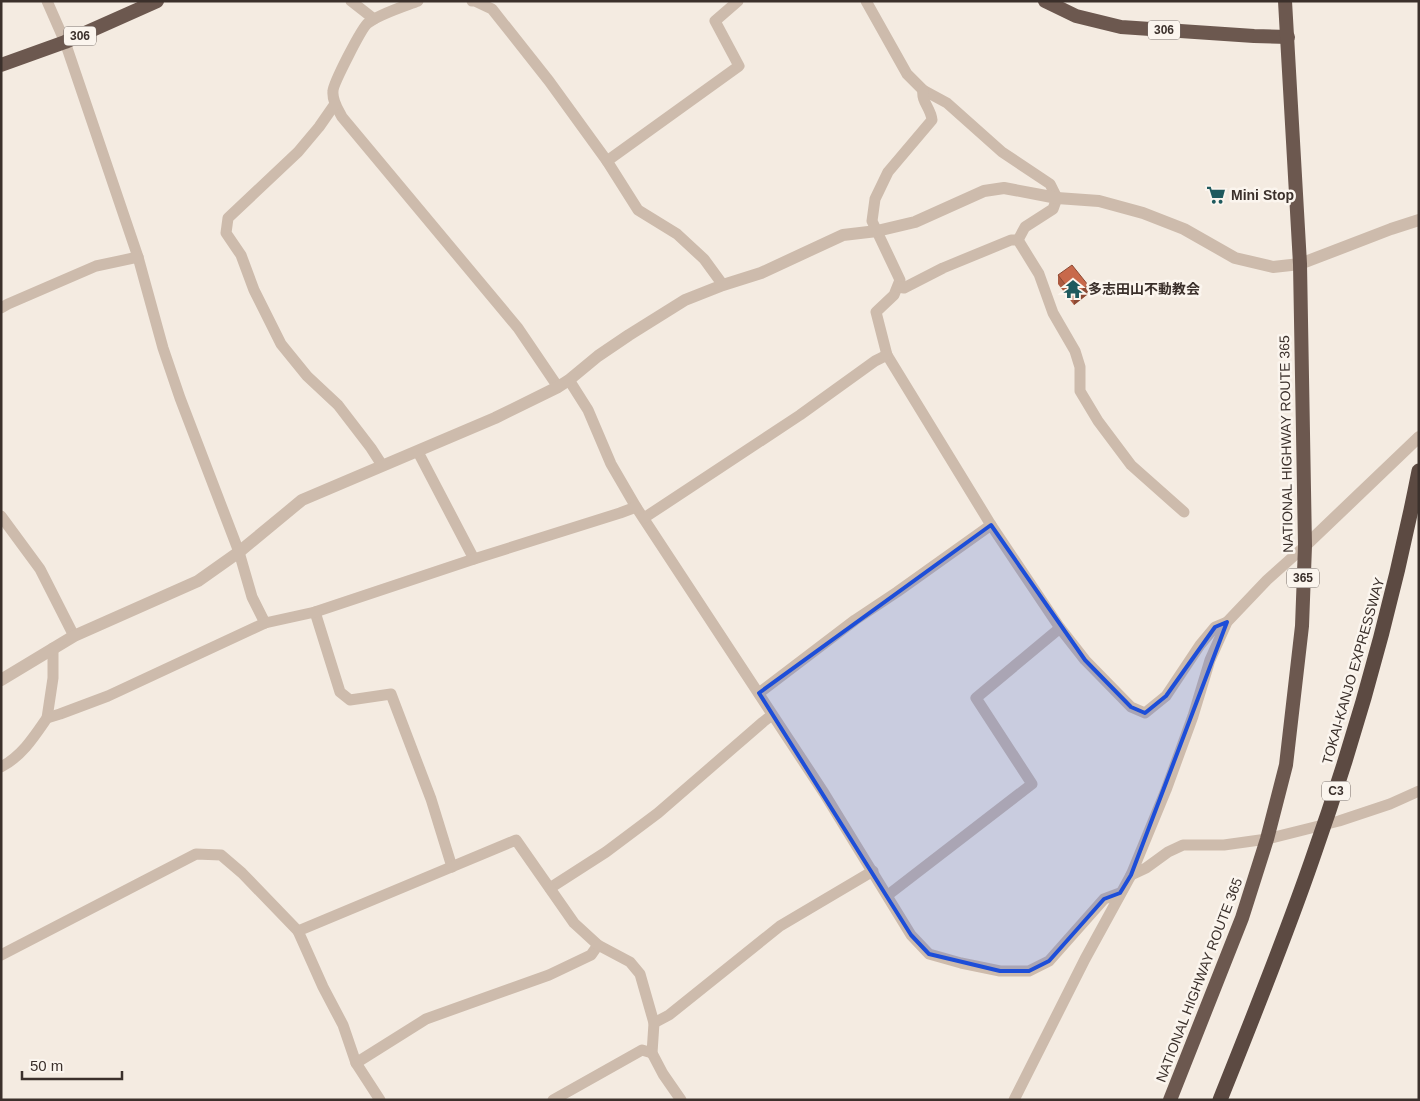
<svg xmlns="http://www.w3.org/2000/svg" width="1420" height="1101" viewBox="0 0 1420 1101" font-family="Helvetica,'Noto Sans JP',sans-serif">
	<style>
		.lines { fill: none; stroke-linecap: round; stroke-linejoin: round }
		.minor { stroke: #cdbbac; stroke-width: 11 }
		.tertiary { stroke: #cdbbac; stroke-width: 12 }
		.trunk { stroke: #6c584f; stroke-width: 14 }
		.motorway { stroke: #5c4a42; stroke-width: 15 }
		.wall { fill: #ac5a40 }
		.shaded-wall { fill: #8c4a34 }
		.building { fill: #c8694b; stroke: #8c4a34 }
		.marked { fill: #1d4ed8; fill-opacity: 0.2; stroke: #1d4ed8; stroke-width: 4; stroke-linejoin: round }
		.labels { text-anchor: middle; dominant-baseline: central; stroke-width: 5; stroke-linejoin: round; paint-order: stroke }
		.shield { fill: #fbf5ee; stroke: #756b66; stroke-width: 1 }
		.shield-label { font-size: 12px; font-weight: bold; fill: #3b302b }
		.poi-label { font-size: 14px; font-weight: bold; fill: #3b302b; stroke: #fbf5ee; text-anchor: start }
		.street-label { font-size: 14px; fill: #3b302b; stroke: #fbf5ee }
	</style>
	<rect width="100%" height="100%" fill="#f4ebe1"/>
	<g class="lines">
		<g class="minor">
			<path d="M47,1L65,42L138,257L163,348L180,398L239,552L252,597L265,623"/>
			<path d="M351,1L374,19"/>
			<path d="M418,1C405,6 379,14 368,23C362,27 333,84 333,91C332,101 338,109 342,117L518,328L558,387"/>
			<path d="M472,1H475L492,9L549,81L607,161L638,210L677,234L704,259L723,285"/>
			<path d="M866,1L907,74L923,90L947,103L1002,152L1050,184L1057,198L1053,209L1025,227L1018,240"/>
			<path d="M923,90C921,102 931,108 932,120L888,172L875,199L872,221L900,280L894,295L876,312L887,355L991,525L1060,628L1085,660L1131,707L1145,713L1166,696L1200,645L1215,627L1227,622"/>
			<path d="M335,104L319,127L298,152L228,218L226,233L241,255L254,290L281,344L307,376L338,405L371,448L382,465"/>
			<path d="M607,161L739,66L715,21L738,1"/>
			<path d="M898,287L904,288L943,268L1011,240H1018L1039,274L1053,313L1075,351L1080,367V391L1098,421L1131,465L1184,512"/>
			<path d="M1,308L8,304L96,266L138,257"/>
			<path d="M569,380L588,410L611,464L636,507L824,793L911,935L929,954L961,963L1000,971H1029L1049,961L1104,899L1120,893"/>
			<path d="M418,452L474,559"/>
			<path d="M1,516L40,569L74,636"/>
			<path d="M644,518L800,415L875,361L887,355"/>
			<path d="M315,612L340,692L350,700L391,694L431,799L452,867"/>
			<path d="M759,693L855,620L897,592L991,525"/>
			<path d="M47,718L53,678V648"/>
			<path d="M1,767C22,756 34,737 47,718L60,714L108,696L265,623L315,612L474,559L620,513L636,507"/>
			<path d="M1131,875L1146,868L1168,852L1183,845H1224L1267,839L1339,821L1390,804L1419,791"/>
			<path d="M550,888L606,852L658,813L763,722L772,715"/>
			<path d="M888,895L1032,784L976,698L1060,628"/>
			<path d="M1,955L196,854L221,855L242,873L298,931"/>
			<path d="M654,1023L669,1015L780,926L873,871"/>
			<path d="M356,1063L426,1019L549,975L591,955L598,945"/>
			<path d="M380,1100L356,1063L343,1025L323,987L298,931L516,840L574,923L598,945L630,962L640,974L654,1023L652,1053L663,1074L681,1100"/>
			<path d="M553,1100L642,1050L652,1053"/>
			<path d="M1014,1100L1085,959L1131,875L1166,790L1193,716L1210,660L1227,622L1267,580L1305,546"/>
		</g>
		<g class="tertiary">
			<path d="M1305,546L1419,437"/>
			<path d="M1,680L74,636L198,581L239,552L302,500L495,418L558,387L569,380L598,356L629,335L685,300L723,285L761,273L843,235L877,231L915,222L984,191L1004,188L1057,198L1099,201L1143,213L1184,229L1235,258L1273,267L1300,264L1391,229L1419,220"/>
		</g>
		<g class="trunk">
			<path d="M1045,1L1076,16L1121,27L1254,36L1288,37"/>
			<path d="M1,65L65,42L157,1"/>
			<path d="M1170,1100L1242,918L1267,839L1286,765L1302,626L1305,546L1300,264L1285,1"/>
		</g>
		<path class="motorway" d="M1220,1100C1252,1020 1284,941 1312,860C1357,733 1393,603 1419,471"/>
	</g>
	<path class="wall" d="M1058,275L1088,294L1074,305L1058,284Z"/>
	<path class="shaded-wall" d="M1088,285V294L1074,305V296Z"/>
	<path class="building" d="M1072,265L1088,285L1074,296L1058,275Z"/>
	<path class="marked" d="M991,525L1085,660L1131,707L1145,713L1166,696L1215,627L1227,622L1131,875L1120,893L1104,899L1049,961L1029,971H1000L929,954L911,935L759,693Z"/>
	<defs>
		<g id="supermarket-bare" transform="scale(1.5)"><path d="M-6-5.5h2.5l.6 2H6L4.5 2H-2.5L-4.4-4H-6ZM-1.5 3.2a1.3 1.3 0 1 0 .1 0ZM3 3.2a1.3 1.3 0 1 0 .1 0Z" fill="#1f5a5e" stroke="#fbf5ee" stroke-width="2.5" paint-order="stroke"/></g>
		<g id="temple-bare" transform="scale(1.5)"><path d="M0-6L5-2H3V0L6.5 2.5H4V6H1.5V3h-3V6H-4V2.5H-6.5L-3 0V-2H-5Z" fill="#1f5a5e" stroke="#fbf5ee" stroke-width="2.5" paint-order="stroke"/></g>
	</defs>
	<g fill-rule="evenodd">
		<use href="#supermarket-bare" x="1216" y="195"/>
		<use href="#temple-bare" x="1073" y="289"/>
	</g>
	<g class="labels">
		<g class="shield">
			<rect x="1148" y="20.5" width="32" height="19" rx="4"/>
			<rect x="64" y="26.5" width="32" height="19" rx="4"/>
			<rect x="1287" y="568.5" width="32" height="19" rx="4"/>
			<rect x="1322" y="781.5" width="28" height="19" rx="4"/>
		</g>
		<g class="shield-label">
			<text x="1164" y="30">306</text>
			<text x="80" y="36">306</text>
			<text x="1303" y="578">365</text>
			<text x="1336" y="791">C3</text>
		</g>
		<g class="poi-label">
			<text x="1231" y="195">Mini Stop</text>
			<text x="1088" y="289">多志田山不動教会</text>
		</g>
		<g class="street-label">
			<text transform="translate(1286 444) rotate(-91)">NATIONAL HIGHWAY ROUTE 365</text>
			<text transform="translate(1353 671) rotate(-74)">TOKAI-KANJO EXPRESSWAY</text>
			<text transform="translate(1199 980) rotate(-69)">NATIONAL HIGHWAY ROUTE 365</text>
		</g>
	</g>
	<rect width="1420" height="1101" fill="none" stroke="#3b302b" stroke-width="5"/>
	<path d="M22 1071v8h100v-8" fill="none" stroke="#3b302b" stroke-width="2.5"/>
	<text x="30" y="1071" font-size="15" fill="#3b302b" stroke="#fbf5ee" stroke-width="4" paint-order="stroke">50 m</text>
</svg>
